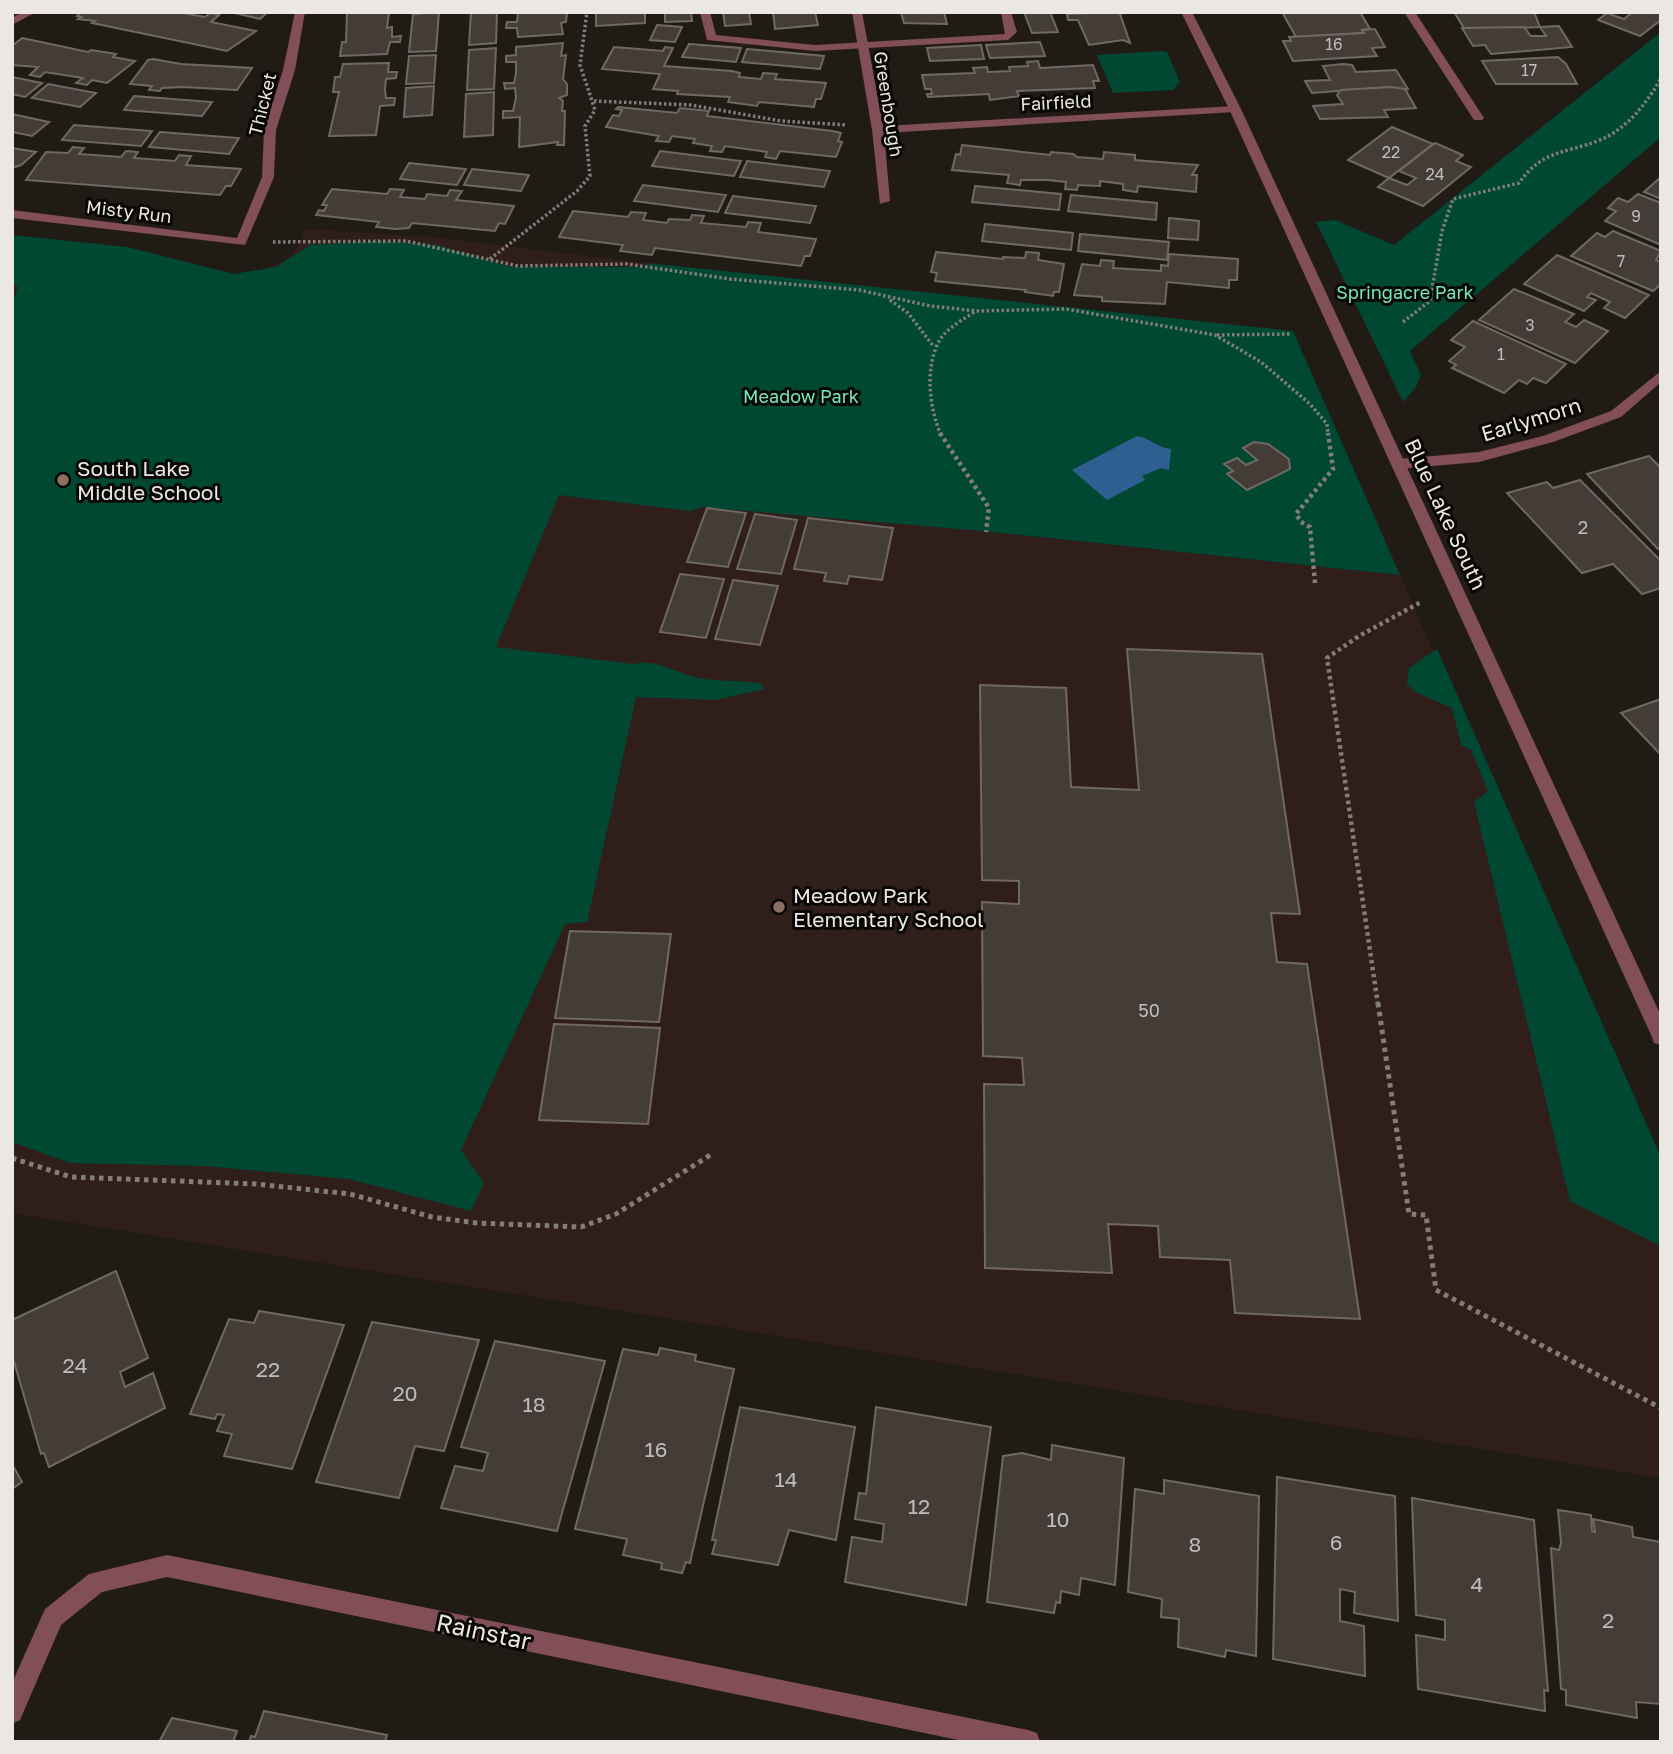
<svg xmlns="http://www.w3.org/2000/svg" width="1673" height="1754" viewBox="0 0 1673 1754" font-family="'Golos Text',sans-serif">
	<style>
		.education { fill: #301e1a }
		.green { fill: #004832 }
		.water { fill: #2f5e90 }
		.building { fill: #443c37; stroke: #706863; stroke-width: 2 }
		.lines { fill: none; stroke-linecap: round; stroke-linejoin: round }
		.path-far2 { stroke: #827d79; stroke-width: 3.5; stroke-dasharray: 2.5 2.5; stroke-linecap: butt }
		.path-far1 { stroke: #827d79; stroke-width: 4.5; stroke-dasharray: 3.5 3.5; stroke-linecap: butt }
		.path { stroke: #827d79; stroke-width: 5; stroke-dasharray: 4.5 4.5; stroke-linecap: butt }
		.service { fill: #824e57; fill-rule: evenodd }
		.minor { fill: #824e57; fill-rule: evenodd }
		.tertiary { fill: #824e57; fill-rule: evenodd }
		.education-dot { fill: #8d6e63; stroke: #080705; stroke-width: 2.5 }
		.labels { text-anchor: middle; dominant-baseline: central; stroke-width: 6; stroke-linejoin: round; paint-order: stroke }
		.far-number-label { font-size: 16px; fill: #c1bcb8 }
		.far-street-label { font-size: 18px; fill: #ebe7e3; stroke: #080705 }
		.far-park-label { font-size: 18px; fill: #75eab9; stroke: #080705 }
		.number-label { font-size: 18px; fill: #c1bcb8 }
		.street-label { font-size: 21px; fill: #ebe7e3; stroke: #080705 }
		.poi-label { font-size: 21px; fill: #ebe7e3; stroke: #080705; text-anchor: start }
		.near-number-label { font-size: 21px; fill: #c1bcb8 }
		.near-street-label { font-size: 24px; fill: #ebe7e3; stroke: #080705 }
	</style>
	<rect width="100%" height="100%" fill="#211b16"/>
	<path class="education" d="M304,229L430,237L647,263L553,486L1400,575L1661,1172V1478L12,1213V238L216,274L244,275L262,271L289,258L302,242Z"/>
	<g class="green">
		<path d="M1661,32V137L1410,351L1421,375L1416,387L1403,402L1316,222L1335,220L1394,245Z"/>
		<path d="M1163,51L1167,52L1180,82L1173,90L1113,93L1097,55Z"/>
		<path d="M12,235L127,247L234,274L276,267L310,245L381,241L437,245L511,267H645L647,263L1293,331L1400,575L982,531L702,507L690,511L559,495L496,647L633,664C656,659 670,670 691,676C715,683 738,679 762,684L764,689L716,700L636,697L587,922L565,924L461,1150L484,1183L471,1211L349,1179L204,1166L70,1163L12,1142V303L18,287L12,284Z"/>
		<path d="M1437,649L1661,1157V1246L1570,1201L1474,802L1488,791L1471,750L1461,745L1452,708L1415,692L1407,684L1409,668Z"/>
	</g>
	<path class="water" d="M1137,436C1151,438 1157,448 1171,449L1169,470L1161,468L1142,476L1145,480L1107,500L1072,470Z"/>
	<g class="building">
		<path d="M81,12H177L205,17L210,13L219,15L211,22L256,31L227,51L92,23L95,21L78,19L81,17L77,16Z"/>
		<path d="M230,12H268L260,19Z"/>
		<path d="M347,12H389L387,28L392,27V37L401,36L400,42H390L387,54L340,56L342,42H346Z"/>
		<path d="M439,12L436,51L409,52L413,14Z"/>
		<path d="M471,12H497L496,43L469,45Z"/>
		<path d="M518,12H567L566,22L561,23L563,34L518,37L517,28H506L507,22H517Z"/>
		<path d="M596,12H645V23L596,26Z"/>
		<path d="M665,12H691L692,21L665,22Z"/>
		<path d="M723,12H749L751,24L725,26Z"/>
		<path d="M773,12H815L818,25L775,29Z"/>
		<path d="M901,12H944L947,24L904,23Z"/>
		<path d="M1024,12H1050L1058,32L1032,33Z"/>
		<path d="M1127,12L1120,14L1130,43L1123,40L1089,45L1078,20H1068L1067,14Z"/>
		<path d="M1282,12H1360L1370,29L1362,30L1364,33L1296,37Z"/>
		<path d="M1454,12H1534L1540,27L1474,30L1464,28Z"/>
		<path d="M1627,12H1661V20L1640,36L1598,20L1607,13L1624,19L1630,14Z"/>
		<path d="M657,25L682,27L675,42L650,40Z"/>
		<path d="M1559,26L1572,47L1491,54L1485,45L1473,46L1462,28L1524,27L1531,36H1546L1540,27Z"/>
		<path d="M1375,29L1385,47L1372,48L1377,56L1293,61L1283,41H1291L1289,37L1364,33L1362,30Z"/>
		<path d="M22,38L88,52L91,50L116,54L113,57L135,61L107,83L92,80L87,85L76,83L83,78L45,72L40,77L30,75L38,67L12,65V46Z"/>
		<path d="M1040,42L1045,56L990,58L986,45Z"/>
		<path d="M563,43L561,56L566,55L563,79L567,84V95L559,98L563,101L562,111H565L564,145H557L558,142L519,147L520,117L503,118V111H513L516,98L515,88L505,89L504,83H514L516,73V62H506V56L516,55V47Z"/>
		<path d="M689,44L741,48L736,62L682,57Z"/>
		<path d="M981,45L984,59L930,61L927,48Z"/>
		<path d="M614,47L663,51L665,47L673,48L664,66L732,71L740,73L739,77L761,79L763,73L777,74L775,79L826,83L821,99H816L814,107L759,102L757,106L728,102L730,97L677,94L678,91L653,89L660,74L602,69Z"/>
		<path d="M496,48L494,89L467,90L469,50Z"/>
		<path d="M747,49L824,56L820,69L742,62Z"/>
		<path d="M436,55L434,83L406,84L409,56Z"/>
		<path d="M1558,57L1566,64L1577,84H1496L1482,61Z"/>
		<path d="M153,59L181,64L252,68L237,90L183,87L162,88L160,91L149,90L152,86L130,84L148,60Z"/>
		<path d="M1038,61L1040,68L1093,65L1099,81H1093L1095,88L1017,91L1019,96L990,100L989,94L928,97L927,94H932L931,89H925L922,75L975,73L973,68L987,67L988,72L1010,71L1009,67L1028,66L1027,62Z"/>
		<path d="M389,63L388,72H397L396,78L386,79L385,89L386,98H395L394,105L380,106L376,135L329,136L339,92H333L335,77H340L343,64Z"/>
		<path d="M1343,64L1352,65L1356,72L1396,70L1408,89L1392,90L1391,87L1312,93L1305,81L1330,80L1323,66Z"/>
		<path d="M12,77L42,83L25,97L12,94Z"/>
		<path d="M48,84L96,93L80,107L32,98Z"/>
		<path d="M434,86L432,115L404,117L406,88Z"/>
		<path d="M1391,87L1405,89L1416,108L1384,110L1388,117L1320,119L1313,106L1343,104L1337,95L1341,90Z"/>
		<path d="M494,92L493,135L464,137L466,94Z"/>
		<path d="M134,96L212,102L202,116L124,110Z"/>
		<path d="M618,107L677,113L680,108L709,111L707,116L832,131L841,133L838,141L842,142L836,157L780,151L776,159L765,157L767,152L725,146L722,152L710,151L712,146L693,143L695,139L672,136L669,142L656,141L659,136L606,127L613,115L619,116L622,110L616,109Z"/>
		<path d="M12,114L49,122L32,136L12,132Z"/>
		<path d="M74,125L152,131L141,146L62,140Z"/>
		<path d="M1392,127L1433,144L1389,178L1348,160Z"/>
		<path d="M160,132L239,138L229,154L149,147Z"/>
		<path d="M1435,143L1463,155L1456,161L1471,167L1423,206L1378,187L1389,178L1407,185L1416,178L1399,171Z"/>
		<path d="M962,145L1050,155L1051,152L1073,154L1077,157L1103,159L1104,152L1135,155V160L1198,165L1192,175H1197L1196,192L1138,186L1137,192L1123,190V184L1100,181V186L1078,185L1077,190L1065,189L1066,182L1048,180H1021L1020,185L1007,183L1009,175L952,170L956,154L960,155Z"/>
		<path d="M73,147L84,148L79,154L121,157L126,151L138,152L134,158L175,161L179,155L191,156L186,165L241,169L231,186H226L220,195L26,180L46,152L68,153Z"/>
		<path d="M12,148L36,152L21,165L12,168Z"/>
		<path d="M660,151L741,161L734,176L652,166Z"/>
		<path d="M747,161L830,171L824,187L740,177Z"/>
		<path d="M409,163L466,169L457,185L400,179Z"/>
		<path d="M472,169L529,175L521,191L464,185Z"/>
		<path d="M1661,177V199L1644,192Z"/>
		<path d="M643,185L726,195L718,212L634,201Z"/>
		<path d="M975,186L1061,194L1059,210L972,202Z"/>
		<path d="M332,189L387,194L390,189L404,190L400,197L425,199L427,194L447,196L450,190L462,191L456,200L514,206L505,224L499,223L495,231L412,223L409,228L396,229L376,227L379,222L316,215L319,210L324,211L327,205H322Z"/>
		<path d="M1638,194L1661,203V245L1605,221L1616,211L1608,208L1618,198L1628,202Z"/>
		<path d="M1071,195L1157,203L1156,220L1068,211Z"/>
		<path d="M733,196L816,206L810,223L725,213Z"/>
		<path d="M573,211L628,217L631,212L646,213L643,220L667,223L669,219L690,220L692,215L704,216L701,223L746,227L748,222L761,223L758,232L816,239L810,256H805L801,266L655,248L652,255L620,251L623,245L559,237Z"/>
		<path d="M1169,218L1199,221L1198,240L1168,238Z"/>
		<path d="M985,224L1073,233L1071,250L982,241Z"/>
		<path d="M1613,231L1661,251L1656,260L1661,262V284L1653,291L1571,256L1597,233L1605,237Z"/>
		<path d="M1080,234L1169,242L1167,260L1078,251Z"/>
		<path d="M936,252L1003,259V257L1025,258L1026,252L1039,253L1038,260L1064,264L1059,292H1054L1053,296L1025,292L1026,290L935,281L937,273L931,272Z"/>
		<path d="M1169,254L1238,259L1237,280H1229V288L1167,282L1165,304L1102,301V297L1074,295L1082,264L1100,266L1101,260L1114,261L1113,268L1161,271V265L1168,266Z"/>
		<path d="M1557,255L1649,295L1625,318L1604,308L1610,302L1591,293L1587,297L1596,300L1584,311L1524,284Z"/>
		<path d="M1514,289L1574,314L1565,322L1576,327L1584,320L1608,331L1575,363L1479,320Z"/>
		<path d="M1473,321L1566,364L1546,383L1533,378L1527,384L1519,380L1504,393L1452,368L1456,365L1449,361L1465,347L1451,340Z"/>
		<path d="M1254,442L1268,444L1289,459L1290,469L1247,490L1227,474L1233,471L1224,464L1237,458L1246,465L1257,460L1243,448Z"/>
		<path d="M1649,456L1661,468V548L1658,549L1587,474Z"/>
		<path d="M1580,480L1661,561V588L1642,594L1613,564L1582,573L1507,493L1547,482L1553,488Z"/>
		<path d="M707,508L746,513L728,567L687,562Z"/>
		<path d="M755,514L797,520L781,574L737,569Z"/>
		<path d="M808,518L893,528L882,580L849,576L847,584L824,581L826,573L794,569Z"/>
		<path d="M680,574L724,579L706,638L660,632Z"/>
		<path d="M733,580L778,586L760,645L715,639Z"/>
		<path d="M1127,649L1262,654L1300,914L1271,913L1277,962L1307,964L1360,1319L1235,1313L1230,1260L1160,1257L1158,1226L1108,1224L1112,1273L985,1268L984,1084L1024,1085L1022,1058L983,1056L982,902L1019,904V881L982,880L980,685L1066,688L1071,787L1139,790Z"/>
		<path d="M1661,699V755L1621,713Z"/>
		<path d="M570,931L671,934L659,1022L555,1018Z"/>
		<path d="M554,1024L660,1028L648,1124L539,1120Z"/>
		<path d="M116,1271L148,1358L120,1372L125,1387L153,1373L165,1408L49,1467L44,1453L41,1454L12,1355V1320Z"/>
		<path d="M259,1311L344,1325L292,1469L224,1456L232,1434L217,1431L224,1415L217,1414L215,1419L190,1414L229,1319L254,1323Z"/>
		<path d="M372,1322L479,1340L444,1451L415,1446L399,1498L316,1482Z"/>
		<path d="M495,1341L605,1361L557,1531L441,1508L455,1466L483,1471L488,1453L461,1447Z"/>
		<path d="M660,1348L696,1355L695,1361L734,1369L690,1563L686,1562L682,1573L661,1569L662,1563L623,1555L627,1539L575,1529L623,1349L658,1355Z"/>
		<path d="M740,1407L855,1427L836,1540L789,1530L778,1565L712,1554L716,1540H712Z"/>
		<path d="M876,1407L991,1427L966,1605L845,1582L852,1537L882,1542L884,1524L855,1519L859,1493L866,1494Z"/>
		<path d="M1052,1445L1124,1458L1115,1585L1081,1578L1079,1595L1061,1591L1060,1603L1056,1602L1054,1613L987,1602L1003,1456L1022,1453L1051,1460Z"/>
		<path d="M12,1464L22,1482L12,1489Z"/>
		<path d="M1277,1477L1395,1496L1398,1621L1354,1613L1355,1592L1340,1589V1621L1364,1626L1365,1676L1273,1659Z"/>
		<path d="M1164,1480L1259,1496L1256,1656L1226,1650L1225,1657L1178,1647L1179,1619L1161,1617L1162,1599L1128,1592L1135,1489L1164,1494Z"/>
		<path d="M1412,1498L1534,1520L1548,1691L1544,1690L1545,1711L1418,1689L1416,1635L1445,1640V1620L1416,1615Z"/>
		<path d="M1558,1510L1591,1515L1592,1531L1595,1532L1593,1519L1632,1527L1633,1537L1661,1542V1704L1636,1702L1637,1718L1566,1705V1690L1561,1689L1551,1548L1559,1550L1561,1543Z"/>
		<path d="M264,1711L387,1735L385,1742H249L251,1736L255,1737Z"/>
		<path d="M172,1718L237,1731L233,1742H159Z"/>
	</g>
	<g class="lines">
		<g class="path-far2">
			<path d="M594,101L691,105L781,121L847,125"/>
			<path d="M273,242L406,241L518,266L627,264L730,279L859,290L930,306L977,311L1066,309L1215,335L1261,362L1310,404L1327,424L1328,435"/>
			<path d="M490,259L577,191L590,176L585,126L595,110L580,65L587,12"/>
			<path d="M890,300L908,313L934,347"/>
			<path d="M1403,322L1430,301L1442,231L1453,199L1519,183C1543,149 1565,154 1600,140C1627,129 1647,103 1661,78"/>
			<path d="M1217,335L1290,334"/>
			<path d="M941,435C929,408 924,364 941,338C950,326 964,319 976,311"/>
		</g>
		<g class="path-far1">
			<path d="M940,433L989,508L986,532"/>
			<path d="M1315,583L1310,527L1301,522L1296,514L1333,469L1328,433"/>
			<path d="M1378,1005L1327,658L1359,636L1421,602"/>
		</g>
		<g class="path">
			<path d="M1378,1003L1409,1214L1426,1215L1436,1290L1661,1408"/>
			<path d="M12,1158L71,1177L256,1184L350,1194L432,1217L476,1223L581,1227L616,1214L712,1154"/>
		</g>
		<path class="service" d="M700,12H710L716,35L815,45L1005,34L1001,12H1011L1017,32L1008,40L815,51L707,40Z"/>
		<g class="minor">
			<path d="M22,12H36L12,25V18Z"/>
			<path d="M295,12H305L295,70L276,130L274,177L245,245L12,218V210L237,238L262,177L264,130L283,70Z"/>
			<path d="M852,12H862L883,126L1235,106L1241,109L1235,112L884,133L890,201L880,204L872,130Z"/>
			<path d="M1404,12H1415L1484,118L1482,120H1474Z"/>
			<path d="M1661,371V382L1621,417L1553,442L1479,462L1398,469L1391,464L1398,459L1479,452L1543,436L1611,411Z"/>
			<path d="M167,1555L1028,1730L1037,1733L1040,1742H968L167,1577L102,1592L61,1625L20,1720L12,1724V1683L45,1609L89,1574Z"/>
		</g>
		<path class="tertiary" d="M1181,12H1192L1241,109L1661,1016V1045L1654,1043L1652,1037L1229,109Z"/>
	</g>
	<g class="education-dot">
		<circle cx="63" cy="480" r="7"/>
		<circle cx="779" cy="907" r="7"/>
	</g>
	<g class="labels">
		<g class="far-number-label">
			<text x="1334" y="44">16</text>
			<text x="1529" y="70">17</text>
			<text x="1391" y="152">22</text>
			<text x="1435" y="174">24</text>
			<text x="1636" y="216">9</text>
			<text x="1621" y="261">7</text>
			<text x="1530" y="325">3</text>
			<text x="1501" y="354">1</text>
		</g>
		<g class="far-street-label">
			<text transform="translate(1056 102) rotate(-3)">Fairfield</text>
			<text transform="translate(262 104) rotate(-76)">Thicket</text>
			<text transform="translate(889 104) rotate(81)">Greenbough</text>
			<text transform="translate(129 211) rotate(7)">Misty Run</text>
		</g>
		<g class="far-park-label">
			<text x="1405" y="292">Springacre Park</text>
			<text x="801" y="396">Meadow Park</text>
		</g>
		<g class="number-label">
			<text x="1583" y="527">2</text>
			<text x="1149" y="1010">50</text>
		</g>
		<g class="street-label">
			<text transform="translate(1531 419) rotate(-17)">Earlymorn</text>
			<text transform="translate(1446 514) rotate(65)">Blue Lake South</text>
		</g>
		<g class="poi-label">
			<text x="77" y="468">South Lake<tspan x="77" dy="24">Middle School</tspan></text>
			<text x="793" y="895">Meadow Park<tspan x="793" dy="24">Elementary School</tspan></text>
		</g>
		<g class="near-number-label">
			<text x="75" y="1365">24</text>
			<text x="268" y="1369">22</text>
			<text x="405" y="1393">20</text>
			<text x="534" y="1404">18</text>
			<text x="656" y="1449">16</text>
			<text x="786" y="1479">14</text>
			<text x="919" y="1506">12</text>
			<text x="1058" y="1519">10</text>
			<text x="1336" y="1542">6</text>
			<text x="1195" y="1544">8</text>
			<text x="1477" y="1584">4</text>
			<text x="1608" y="1620">2</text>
		</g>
		<g class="near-street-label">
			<text transform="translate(484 1631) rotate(12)">Rainstar</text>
		</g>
	</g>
	<rect width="1673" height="1754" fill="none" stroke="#ebe7e3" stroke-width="28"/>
</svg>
